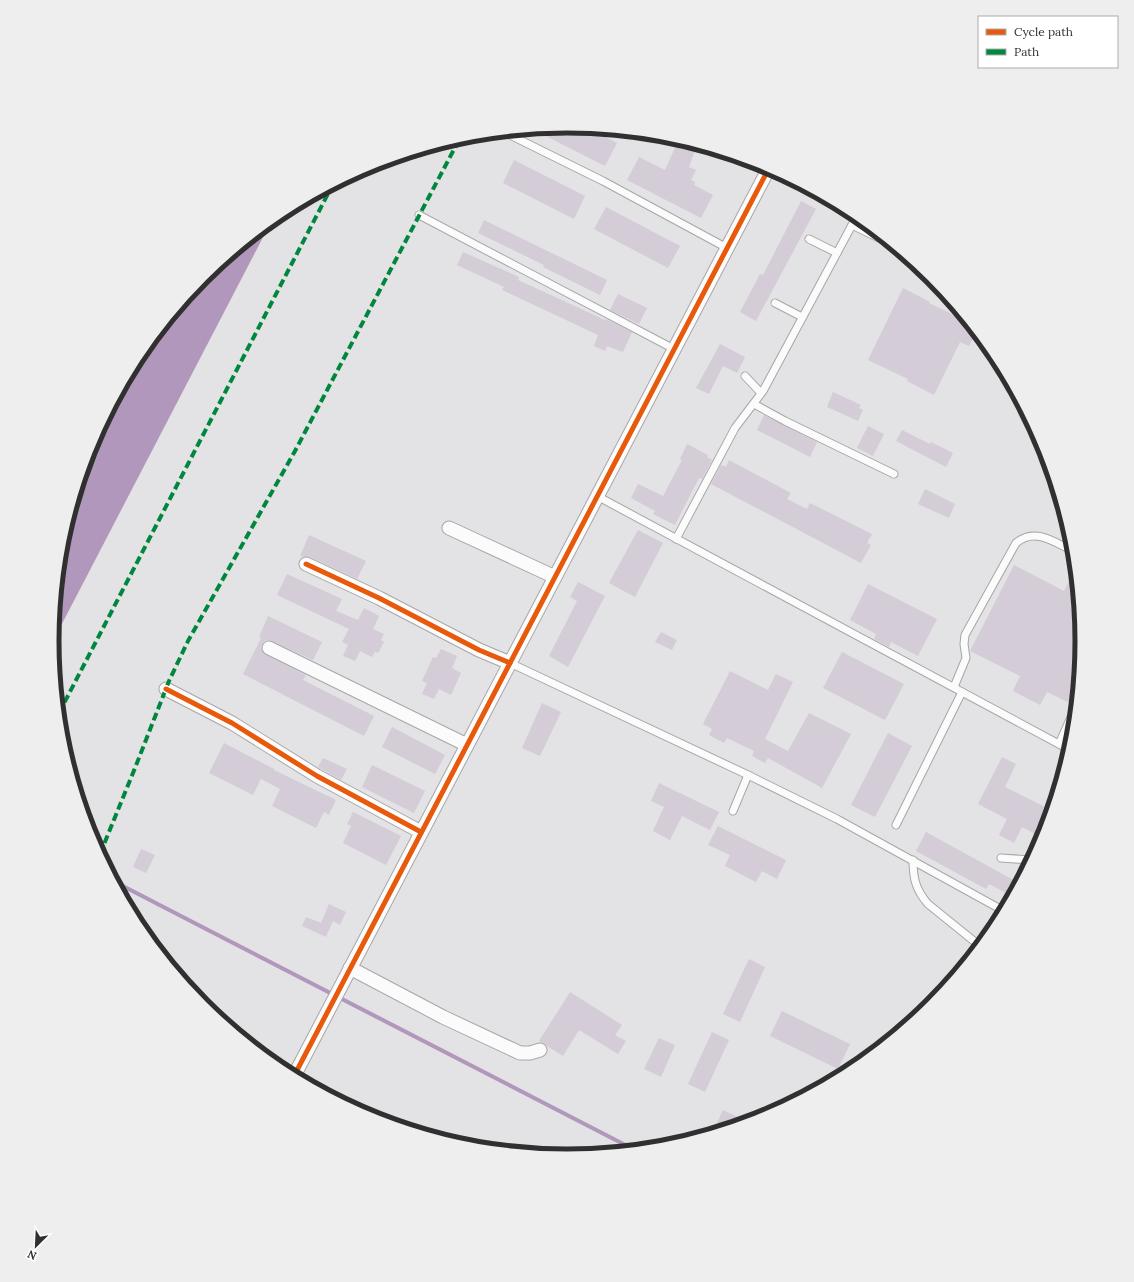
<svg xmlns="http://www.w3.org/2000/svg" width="1134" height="1282" viewBox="0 0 1134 1282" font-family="Lora,serif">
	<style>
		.water { fill: #b197bb }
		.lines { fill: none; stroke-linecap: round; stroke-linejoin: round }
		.stream { stroke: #b197bb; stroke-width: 4 }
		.building { fill: #d4ccd7 }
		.service-casing { stroke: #a7a6a8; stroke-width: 9 }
		.minor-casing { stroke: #a7a6a8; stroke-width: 15 }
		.service { stroke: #fbfbfb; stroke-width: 7 }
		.minor { stroke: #fbfbfb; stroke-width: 13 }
		.quiet { stroke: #00873e; stroke-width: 4; stroke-dasharray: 8 4; stroke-linecap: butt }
		.cycleway-casing { stroke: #fff; stroke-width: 8 }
		.cycleway { stroke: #e8590c; stroke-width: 5 }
		.rim { fill: none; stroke: #313031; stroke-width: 5 }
	</style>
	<rect width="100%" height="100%" fill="#e3e2e4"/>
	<path class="water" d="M272,220L52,643L62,540L91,444L139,355L203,277Z"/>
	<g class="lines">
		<path class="stream" d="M115,882L633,1149"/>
	</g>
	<g class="building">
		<path d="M567,126L587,128L617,143L605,166L532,129Z"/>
		<path d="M679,139L697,145L689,167L696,170L691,180L695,182L694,185L713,195L701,218L627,180L639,157L665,170Z"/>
		<path d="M514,160L585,196L574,219L503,183Z"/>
		<path d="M801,201L816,209L756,321L740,312L760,274L763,275Z"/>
		<path d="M606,207L680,246L668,268L594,229Z"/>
		<path d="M484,220L607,280L600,295L543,267L544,265L478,233Z"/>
		<path d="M463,252L519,277L518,280L605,320L606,319L632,332L623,352L607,346L605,351L594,346L598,335L502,290L504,287L457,265Z"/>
		<path d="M903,288L930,302L929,303L969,322L976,332L969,346L960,342L934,395L907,381L908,379L868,360Z"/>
		<path d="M618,294L647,308L639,324L610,310Z"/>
		<path d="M720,344L745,357L737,373L723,366L709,394L696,388Z"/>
		<path d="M833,392L861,405L859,408L863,410L858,421L827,407Z"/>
		<path d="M764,415L817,442L810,457L757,430Z"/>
		<path d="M868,426L884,434L873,456L857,448Z"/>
		<path d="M902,430L930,444L931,442L953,453L946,467L896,441Z"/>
		<path d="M687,444L708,455L707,457L712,460L702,479L699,478L675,525L653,514L655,511L631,498L638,484L663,496L682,460L680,459Z"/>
		<path d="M729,460L791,493L787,499L807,509L810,503L872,534L867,543L871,545L861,563L711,484L721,465L726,467Z"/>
		<path d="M925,489L955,504L949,518L918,504Z"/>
		<path d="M638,530L663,543L635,597L609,583Z"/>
		<path d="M309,535L366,561L357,579L309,557L300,556Z"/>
		<path d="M1014,565L1064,591L1075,569L1082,641L1076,706L1047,692L1040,705L1013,691L1020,676L970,651Z"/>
		<path d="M287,574L342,599L336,611L358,620L364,608L379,616L373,629L384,634L381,640L384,642L378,653L375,652L372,657L360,651L355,661L343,656L348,645L342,642L349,629L277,595Z"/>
		<path d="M578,582L605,596L568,667L549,656L577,601L570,597Z"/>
		<path d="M868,584L937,619L918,656L891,642L889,647L874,639L876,634L850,620Z"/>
		<path d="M268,616L322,642L313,660L269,640L265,641L262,644L261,648L263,653L306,675L303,680L374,716L364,736L243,674L261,638L259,637Z"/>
		<path d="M661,632L677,640L672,650L655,642Z"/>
		<path d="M441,649L457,656L452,668L461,673L451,695L439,689L434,699L422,694L427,683L422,681L433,657L436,658Z"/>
		<path d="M842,652L904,684L885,720L823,688Z"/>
		<path d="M730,671L768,690L776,674L793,682L765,739L788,751L809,713L851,734L822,788L768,758L765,763L752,756L754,751L727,738L724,743L709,735L712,729L703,724Z"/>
		<path d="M542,703L561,712L540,756L522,748Z"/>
		<path d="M392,727L445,755L435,774L382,747Z"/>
		<path d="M888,733L912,746L875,817L851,805Z"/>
		<path d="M224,743L274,769V770L336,800L329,815L324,812L316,828L272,806L280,789L261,779L253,795L209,773Z"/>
		<path d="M1002,757L1016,764L1005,787L1051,810L1043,838L1022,827L1014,843L999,835L1007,819L978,804Z"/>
		<path d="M323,758L347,769L341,780L318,767Z"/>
		<path d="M372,765L425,791L414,813L362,787Z"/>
		<path d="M659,783L719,812L710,830L682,816L670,840L653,831L664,807L651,801Z"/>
		<path d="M353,812L401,836L386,865L343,843L351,826L347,824Z"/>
		<path d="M718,826L786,860L777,879L762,871L756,882L725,866L730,855L708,845Z"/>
		<path d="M926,832L1019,883L1012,896L989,884L986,889L916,851Z"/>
		<path d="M141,849L155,855L146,873L133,867Z"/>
		<path d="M329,904L346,912L340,925L333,921L326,937L302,926L306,917L321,923Z"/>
		<path d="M749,959L765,967L740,1022L723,1014Z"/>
		<path d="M570,992L622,1025L615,1035L626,1041L618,1054L579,1030L563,1056L539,1041Z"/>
		<path d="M782,1011L850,1044L838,1069L770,1036Z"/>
		<path d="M712,1032L729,1040L705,1092L688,1084Z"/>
		<path d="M659,1038L675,1045L661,1077L644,1069Z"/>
		<path d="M723,1110L748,1122L713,1132Z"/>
	</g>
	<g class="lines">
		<g class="service-casing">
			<g id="service">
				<path d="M504,132L603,181L727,248"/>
				<path d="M419,215L674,349"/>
				<path d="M852,225L858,216"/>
				<path d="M809,239L837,253"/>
				<path d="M775,303L802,317"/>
				<path d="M745,376L761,393"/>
				<path d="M754,404L785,421L894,474"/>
				<path d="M597,496L1070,750"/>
				<path d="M676,539L735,428L763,391L852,225L893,245"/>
				<path d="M510,663L748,775L837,819L1004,911"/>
				<path d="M954,687L966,658L964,644L965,635L1016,543C1035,527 1054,542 1073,551"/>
				<path d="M1059,744L1071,717L1075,714"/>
				<path d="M733,811L748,775"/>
				<path d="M896,825L962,692"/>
				<path d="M1001,858L1031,860"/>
				<path d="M913,860C913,879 916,890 928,904L980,946"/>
			</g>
		</g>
		<g class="minor-casing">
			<g id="minor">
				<path d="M449,528L555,577"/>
				<path d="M306,564L379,598L479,650L510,663"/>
				<path d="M269,648L467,745"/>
				<path d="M166,689L232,723L317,776L421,832"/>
				<path d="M350,968L443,1017L520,1053H530L540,1050"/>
				<path d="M294,1076L769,168"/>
			</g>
		</g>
		<use href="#service" class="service"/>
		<use href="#minor" class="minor"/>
		<g class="quiet">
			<path d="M59,713L332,186"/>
			<path d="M100,854L135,768L169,681L188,641L295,451L460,138"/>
		</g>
		<g class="cycleway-casing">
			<g id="cycleway">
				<path d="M306,564L379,598L479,650L510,663"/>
				<path d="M166,689L232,723L317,776L421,832"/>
				<path d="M294,1076L769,168"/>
			</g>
		</g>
		<use href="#cycleway" class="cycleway"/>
	</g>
	<path d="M0 0H1134V1282H0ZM59 641a508 508 0 1 1 1016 0a508 508 0 1 1-1016 0Z" fill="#efeeef" fill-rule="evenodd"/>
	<path class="rim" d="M59 641a508 508 0 1 1 1016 0a508 508 0 1 1-1016 0Z"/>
	<rect x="978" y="16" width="140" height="52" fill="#ffffff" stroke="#adacad"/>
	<rect x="986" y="29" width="20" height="6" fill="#e8590c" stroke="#adacad"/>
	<text x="1014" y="36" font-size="12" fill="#313031">Cycle path</text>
	<rect x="986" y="49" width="20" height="6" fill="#00873e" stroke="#adacad"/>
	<text x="1014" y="56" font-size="12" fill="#313031">Path</text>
	<g transform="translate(36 1246) rotate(204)" stroke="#ffffff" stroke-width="3" paint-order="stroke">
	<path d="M0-3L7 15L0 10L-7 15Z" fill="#313031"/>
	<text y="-6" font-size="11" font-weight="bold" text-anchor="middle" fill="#313031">N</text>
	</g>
</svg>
